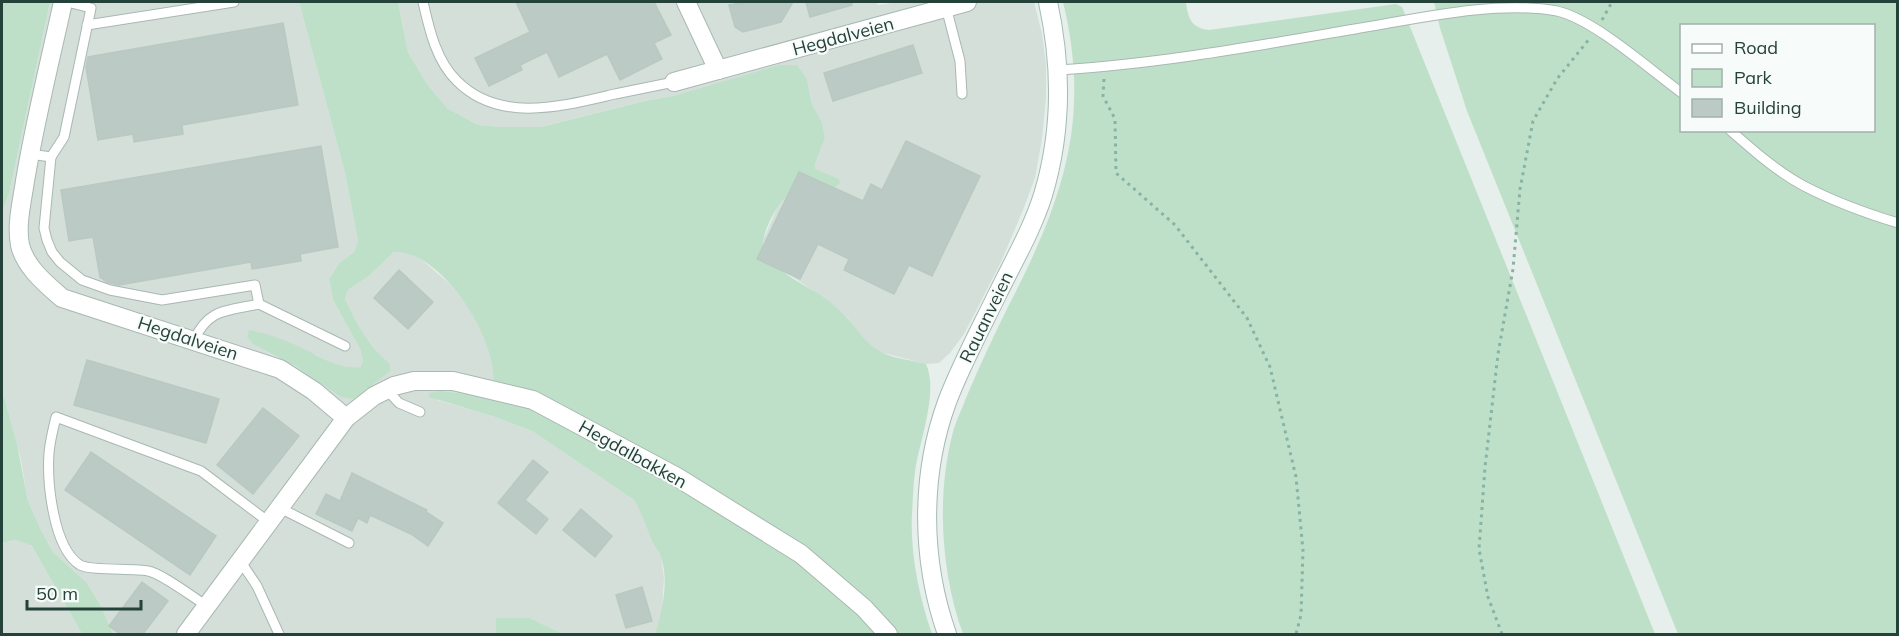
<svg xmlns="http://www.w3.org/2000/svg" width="1899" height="636" viewBox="0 0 1899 636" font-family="Mulish,sans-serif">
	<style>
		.built { fill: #d4dfda }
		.green { fill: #bfe0c8; fill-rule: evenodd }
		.building { fill: #bbcac4; stroke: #b8c9c2; stroke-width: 1.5 }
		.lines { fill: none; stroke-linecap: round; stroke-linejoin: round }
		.service-casing { stroke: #a8b8b2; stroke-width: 11 }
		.minor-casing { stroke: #a8b8b2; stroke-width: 20 }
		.secondary-casing { stroke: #a4bbb3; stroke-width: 20 }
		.path { stroke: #86b3a5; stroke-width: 3; stroke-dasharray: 3 4.5; stroke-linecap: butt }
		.service { stroke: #fff; stroke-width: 9 }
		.minor { stroke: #fff; stroke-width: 18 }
		.secondary { stroke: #fff; stroke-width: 18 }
		.labels { text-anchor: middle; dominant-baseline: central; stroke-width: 4.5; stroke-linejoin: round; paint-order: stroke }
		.street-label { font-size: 18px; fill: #24423a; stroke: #f7fbf9 }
	</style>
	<rect width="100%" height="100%" fill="#e6efeb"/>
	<g class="built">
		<path d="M50,2H299L345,173L358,241L354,252L339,263L329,279L333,300L360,349L363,361L360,367L350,368L331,362L297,346L254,345L354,399L391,371L390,364L381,357L365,336L350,310L345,299L348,290L369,276L394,252H406L422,260L451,285L471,310L487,344L495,376L493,387L479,395L441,391L437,400L495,417L532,431L634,500L644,516L652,541L661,557L664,577L662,613L655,634H563L530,618L496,619V634H113L102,608L87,583L53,552L40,528L28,501L21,460L5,400L2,394V210L3,209L9,194Z"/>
		<path d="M398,2H876L878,5L900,2H1034L1042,34L1046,64V98L1042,139L1035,178L1023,210L1001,262L964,334L950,353L939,363L926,364L880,352L865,342L848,318L824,298L768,260L764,248V238L778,206L786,196L838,179L816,169L815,164L825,138L822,122L812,104L807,79L677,95L645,101L541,127H503L478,125L447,108L427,84L408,52Z"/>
		<path d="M15,540L30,544L82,634H2V543Z"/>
	</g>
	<g class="green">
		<path d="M2,2H50L9,194L3,209L2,210Z"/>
		<path d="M299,2H398L408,52L427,84L447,108L478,125L503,127H541L645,101L677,95L779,65H797L807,79L812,104L822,122L825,138L815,164L816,169L839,179L840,183C825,200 795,181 779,205C772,216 761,235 764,248C767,268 806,285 822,296C832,303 842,312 850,321C859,332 865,342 878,350C889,358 912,360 926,364C939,392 919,442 915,472C913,486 913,500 912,513C910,554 919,596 932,634H655C662,611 670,579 660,555C658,550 653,545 651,539C646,525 642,513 634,500L532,431L495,417L429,397V393L441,391L479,395L493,387C500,342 442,250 394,252L369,276L348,290L345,299C356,322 369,347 390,364L391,371L354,399L341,397L295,366L254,345L247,337L249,330C266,333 282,339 298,346C318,355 337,369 360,367L363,361L360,349L333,300L329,279L339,263L354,252L358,241L345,173Z"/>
		<path d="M1063,2H1186C1188,18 1191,28 1209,30L1396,4L1402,7L1655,634H963C941,574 936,495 953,432C956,421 962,409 966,398C979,367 993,337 1008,307C1062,202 1092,121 1063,2Z"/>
		<path d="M1434,2H1897V634H1678L1467,111L1440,28ZM1682,26H1874V130H1682Z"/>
		<path d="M2,394L5,400L17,444L28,501L40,528L53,552L87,583L102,608L113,634H82L31,545L15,540L2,543Z"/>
		<path d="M496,618H530L563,634H496Z"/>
	</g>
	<g class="building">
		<path d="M516,2H654L671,35L654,43L662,59L620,80L607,54L559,77L547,52L520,65L522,70L489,86L475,58L530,32Z"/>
		<path d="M744,2H793L781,22L743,32L735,27L729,5Z"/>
		<path d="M806,2H851L852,5L810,17Z"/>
		<path d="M283,23L298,105L182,125L183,134L134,142L133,134L98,140L86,67L88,57Z"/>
		<path d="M913,45L922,73L833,101L824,73Z"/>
		<path d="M906,141L980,176L932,276L909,265L894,294L844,270L849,259L818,244L800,279L757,259L799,172L863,201L871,184L882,190Z"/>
		<path d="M321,146L338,247L300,254L301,261L252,269L251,262L119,285L107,282L100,277L93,237L69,241L61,190Z"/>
		<path d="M399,270L433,302L408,329L374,298Z"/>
		<path d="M87,360L219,399L206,443L74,405Z"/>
		<path d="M263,408L299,436L253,494L217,465Z"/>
		<path d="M91,452L216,536L190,575L65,490Z"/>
		<path d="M533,460L548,472L525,500L548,519L536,534L498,503Z"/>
		<path d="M352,473L427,510L426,512L443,523L428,546L411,534L370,515L367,523L358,518L352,531L316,514L326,494L340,501Z"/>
		<path d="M581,509L612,536L595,557L563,530Z"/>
		<path d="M142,582L168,601L143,634H120L109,626Z"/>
		<path d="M642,587L652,621L626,628L616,595Z"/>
	</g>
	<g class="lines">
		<g class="service-casing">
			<g id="service">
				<path d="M423,2C429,28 436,61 457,81C500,124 563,106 615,94C634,90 654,86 674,82"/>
				<path d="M946,7L960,61L962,94"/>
				<path d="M87,25L234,2"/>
				<path d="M1058,70C1158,64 1256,46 1355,29C1416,19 1496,0 1557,11C1595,20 1649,69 1682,93"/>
				<path d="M1730,130C1753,150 1776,171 1804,186C1833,201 1865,213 1898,223"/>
				<path d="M30,154L51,157L44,228L47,240L52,252L60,262L82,280L110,290L162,300L255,285L259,304C227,311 209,308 194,340"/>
				<path d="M51,157L64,137L91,8L67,2"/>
				<path d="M259,304L345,346"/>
				<path d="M387,390L399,403L420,412"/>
				<path d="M280,508L349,543"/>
				<path d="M241,562L257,586L279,634"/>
				<path d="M207,606C194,598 161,573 148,571C133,568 91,571 80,565C53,548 47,482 49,453C50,441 53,429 56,417L201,471L270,523"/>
			</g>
		</g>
		<g class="minor-casing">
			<g id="minor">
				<path d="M63,2C50,61 35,121 25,181C22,202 16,224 20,245C25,267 46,284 62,298L280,369L314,391L346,418L186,634"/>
				<path d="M686,2L718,70"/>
				<path d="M674,82L967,2"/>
				<path d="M346,418L374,396L394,386L414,381H453L533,400L677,477L801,554L864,608L888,634"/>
			</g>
		</g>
		<g class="secondary-casing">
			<path id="secondary" d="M947,634C921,560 920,476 947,402C961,365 980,330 997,295C1013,262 1032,230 1043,195C1062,132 1062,66 1048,2"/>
		</g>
		<g class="path">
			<path d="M1602,20L1612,2"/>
			<path d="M1104,79L1103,96L1115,119L1116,173L1175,225L1247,318L1270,367L1296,477L1303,550L1301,615L1296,634"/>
			<path d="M1502,634L1488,597L1479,549L1485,467L1498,354L1513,269L1520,189L1533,121L1557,79L1590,38"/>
		</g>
		<use href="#service" class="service"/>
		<use href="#minor" class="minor"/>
		<use href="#secondary" class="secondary"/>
	</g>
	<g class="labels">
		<g class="street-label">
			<text transform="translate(843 36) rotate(-15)">Hegdalveien</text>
			<text transform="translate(986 317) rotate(-64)">Rauanveien</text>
			<text transform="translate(188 338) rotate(18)">Hegdalveien</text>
			<text transform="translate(633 454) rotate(29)">Hegdalbakken</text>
		</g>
	</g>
	<rect width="1899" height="636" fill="none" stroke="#24423a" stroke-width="6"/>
	<rect x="1680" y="24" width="195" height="108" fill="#f7fbf9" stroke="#a3b1ad" stroke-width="1.5"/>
	<rect x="1692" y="44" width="30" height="9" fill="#ffffff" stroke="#a3b1ad" stroke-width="1.5"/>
	<text x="1734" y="54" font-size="18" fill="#24423a">Road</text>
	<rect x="1692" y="69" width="30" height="18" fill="#bfe0c8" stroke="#a3b1ad" stroke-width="1.5"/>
	<text x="1734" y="84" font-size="18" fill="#24423a">Park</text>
	<rect x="1692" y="99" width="30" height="18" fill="#bbcac4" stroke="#a3b1ad" stroke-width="1.5"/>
	<text x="1734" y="114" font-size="18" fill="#24423a">Building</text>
	<path d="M27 600v9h114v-9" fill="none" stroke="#24423a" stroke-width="3"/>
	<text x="36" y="600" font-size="18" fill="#24423a" stroke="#f7fbf9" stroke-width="4.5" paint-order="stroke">50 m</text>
</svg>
